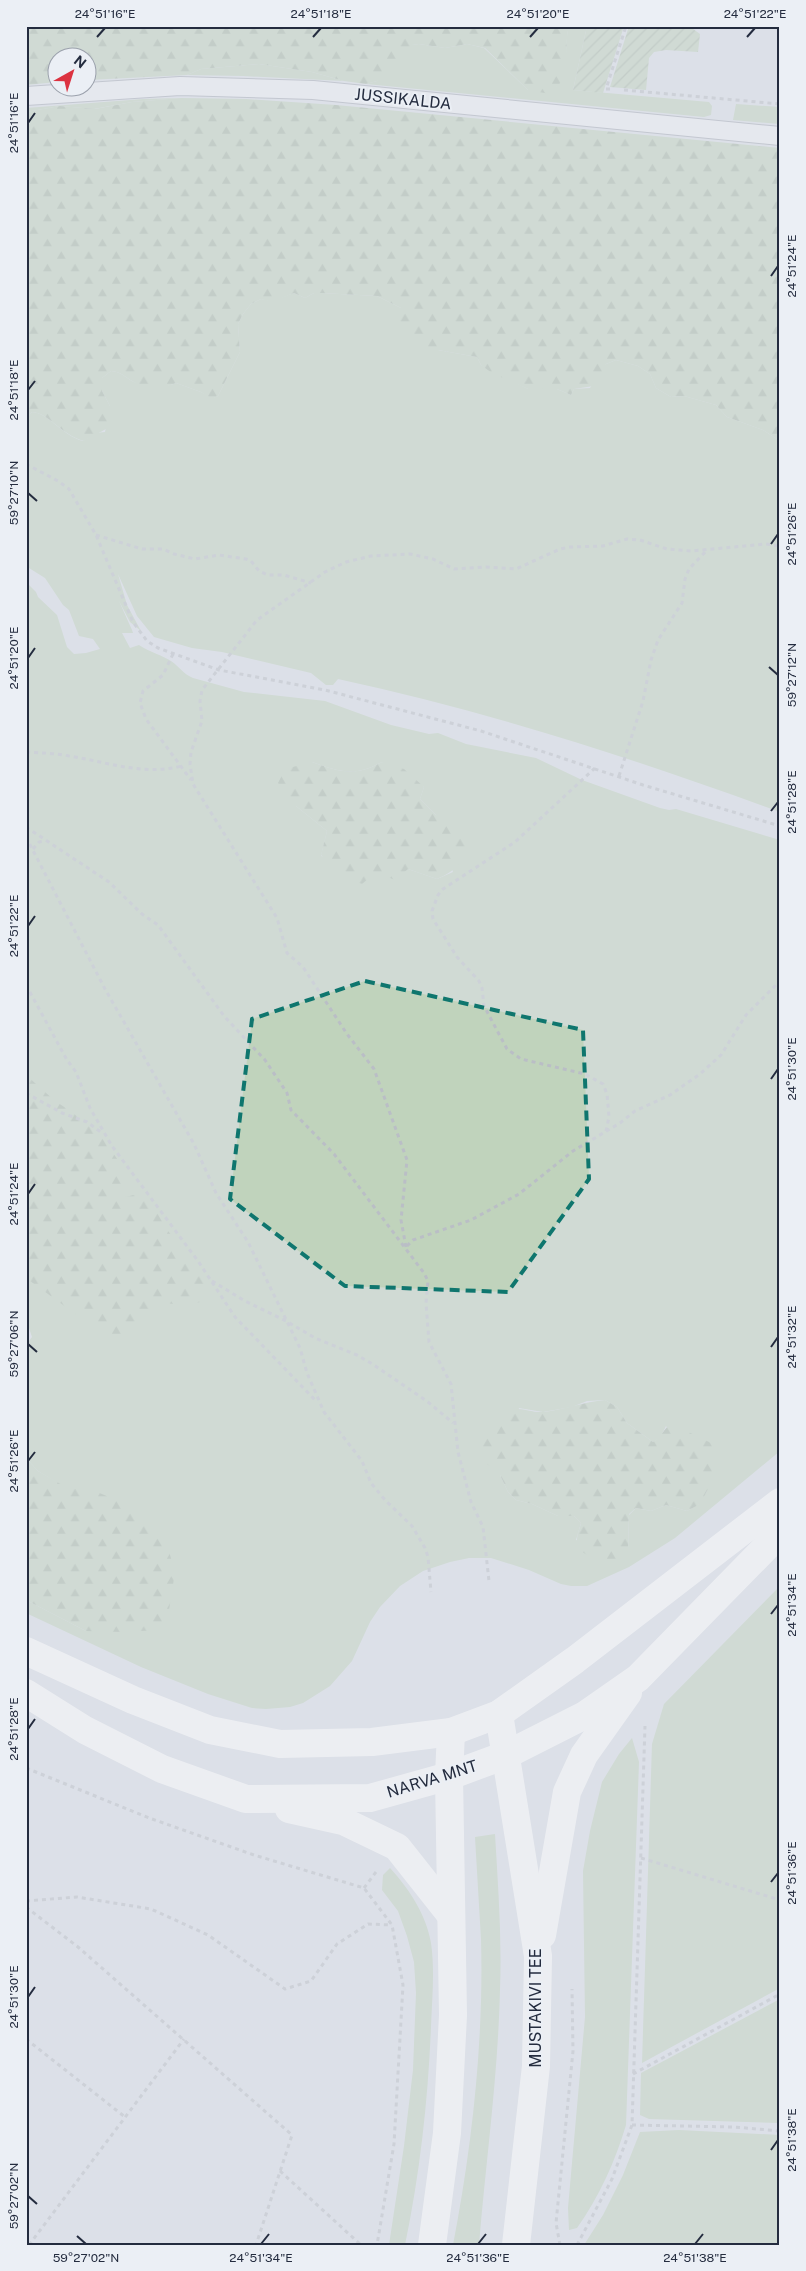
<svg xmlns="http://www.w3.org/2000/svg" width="806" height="2271" viewBox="0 0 806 2271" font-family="'Public Sans',sans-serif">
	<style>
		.grass { fill: #c0d3bc; fill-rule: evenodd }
		.forest { fill: url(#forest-firs) }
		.garden { fill: url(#garden-furrows) }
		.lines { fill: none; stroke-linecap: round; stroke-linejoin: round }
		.lane-casing { stroke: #a5aab5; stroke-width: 20 }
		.path { stroke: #babec6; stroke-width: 3; stroke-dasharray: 4 4; stroke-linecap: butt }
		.lane { stroke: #eff1f6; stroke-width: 18 }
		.secondary { stroke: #fff; stroke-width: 28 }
		.marked { fill: none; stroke: #0f766e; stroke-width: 4; stroke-dasharray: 10 6; stroke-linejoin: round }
		.ticks { fill: none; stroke: #242c3f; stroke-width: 2 }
		.labels { text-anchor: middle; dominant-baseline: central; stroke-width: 4; stroke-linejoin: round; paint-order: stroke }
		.street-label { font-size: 16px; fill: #242c3f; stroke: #ebeff5 }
		.neatline { fill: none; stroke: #242c3f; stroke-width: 2 }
		.ticks-label { font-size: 12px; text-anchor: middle; fill: #242c3f }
	</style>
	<defs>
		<pattern id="forest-firs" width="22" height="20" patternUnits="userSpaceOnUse" patternTransform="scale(1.25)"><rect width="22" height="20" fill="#c0d3bc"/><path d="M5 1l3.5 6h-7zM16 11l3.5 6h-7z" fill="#a5b5a3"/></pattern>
		<pattern id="garden-furrows" width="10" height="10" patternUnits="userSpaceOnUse" patternTransform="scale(1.25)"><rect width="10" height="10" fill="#c0d3bc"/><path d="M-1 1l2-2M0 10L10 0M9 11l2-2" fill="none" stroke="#a5b5a3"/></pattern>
	</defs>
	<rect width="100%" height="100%" fill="#dce0e8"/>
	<g class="grass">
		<path d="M569,26H587L573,90L709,102L712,106L711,115L704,117L366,84L377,81L411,45L419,44L445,48L467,44L484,48L528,90L556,87C571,71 563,46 569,26Z"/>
		<path d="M259,64L312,72L344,81L243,76L187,75L201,69Z"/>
		<path d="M181,98L132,102L94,109L60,106L26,112V108L143,99Z"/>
		<path d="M736,104L780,107V124L733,120Z"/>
		<path d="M294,293L305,298L314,293H321L377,296L401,308L438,350L477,357L481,365L528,389H557L571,395L574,389L590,388L606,364L616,360L638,366L650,374L656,388L671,397L684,396L716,405L727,417L763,430L780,441V812C635,759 488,711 338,679L333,685H326L311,673L222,652L192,648L154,637L137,616L118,574L127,605L141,631L130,622L119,601L132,630L133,633H122L130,648L139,645C149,652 164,656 171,661C180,667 183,674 193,678L244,692L325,701L391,725L429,734L438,733L466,744L536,758L582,780L660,808L669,810L676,809L780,840V1451L675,1538L629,1567L587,1586H571L561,1584L529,1570L491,1558H469L450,1562L423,1571L400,1586L380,1607L370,1622L352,1661L330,1686L303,1703L290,1707L266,1709L252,1708L208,1694L141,1667L26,1613V1600L86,1631L90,1489L69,1490L38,1471L26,1458V1345L32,1337L26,1319V582L36,592L38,597L57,615L67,647L74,654L86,653L100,649L93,639L79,636L69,610L63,605L45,578L29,568L26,562V419L32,412C49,413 61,435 83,441L96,433L105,432L110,406L102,391V378L111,371C121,372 124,376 132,381C144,387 165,388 176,383L201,392L213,398L218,396L240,352L238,324L243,314L251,304L261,299L272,301ZM312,762C340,772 355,777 382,762L424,787L420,799L436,815L453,872L437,879L408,869L376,872L321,856L327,831L296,806ZM605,1400L617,1407L627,1423L653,1442L660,1438L666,1426L707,1491L699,1504L687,1511L666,1505L651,1511L636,1508L629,1515L628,1550L576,1540L581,1523L574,1516H558L532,1504L516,1500L508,1492L500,1475L519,1408L543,1412L572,1407L587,1401Z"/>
		<path d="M780,1586V1988L642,2063L652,1744L664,1704Z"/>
		<path d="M632,1738L639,1762L626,2125C615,2162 599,2197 577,2228L569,2230L568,2208L585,2017L583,1871L590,1831L602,1782L619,1754Z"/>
		<path d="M495,1834C498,1886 502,1938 500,1990C498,2076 486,2160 479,2245H453C472,2147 484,2039 481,1939C479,1905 477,1871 475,1837Z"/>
		<path d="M390,1868C409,1889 426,1914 431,1943C435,1970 432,1999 431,2027C428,2100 420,2173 405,2245H389L404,2146L413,2070L416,1993L414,1962L407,1936L398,1911L382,1890L383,1875Z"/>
		<path d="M780,1999V2123L649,2119L640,2115L641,2073Z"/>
		<path d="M679,2130L780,2135V2245H584L603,2215L623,2175L640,2132Z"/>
	</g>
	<g class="forest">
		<path d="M26,26H569C564,44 570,66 561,82C558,86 553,90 550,94L528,90L485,48L467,44L445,48L419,44L412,45L405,53L398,70L377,81L366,84L344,81L312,72L259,64L201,69L187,75L88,80V58H58L57,82L26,85Z"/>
		<path d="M181,98L246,99L336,105L780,148V441L763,430L727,417L716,405L684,396L671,397L656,388L650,374L638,366L616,360L606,364L600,385L574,389L571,395L557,389H528L492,373L481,365L477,357L438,350L428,355C409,342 392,334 401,308L377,296L321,293H314L305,298L294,293L272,302L261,299L251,304L243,314L238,324L240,352L218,396L212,399L201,392L176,383C162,389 146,390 132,381C124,376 121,372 111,371L102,378V391L110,406L115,420C107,432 95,433 84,441C61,435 49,413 32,412L26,419V112L60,106L95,109L132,102Z"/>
		<path d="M312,762C340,772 355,777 382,762L404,769L424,787L420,799L436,815L467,840C464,863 457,870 437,879L408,869L395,880L376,872L362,884L341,876L321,855L327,831L296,806L278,783L285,769Z"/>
		<path d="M26,1075L55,1101L72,1112L101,1136L120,1163L125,1179L120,1192L126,1197L141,1193L154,1207L168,1231L197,1267L206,1286L201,1302L181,1305L166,1303L138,1318L126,1335L103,1334L26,1278Z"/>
		<path d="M605,1400L617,1407L627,1423L653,1442C662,1437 663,1428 672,1424L711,1443L717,1458L707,1491L700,1504L687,1511L666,1505L651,1511L636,1508L629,1514L628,1550L619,1560C605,1560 576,1559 577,1539C577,1534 580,1528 581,1523L574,1516H558L532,1504L516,1500L508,1492L500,1475L485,1462L480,1449C485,1438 490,1419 502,1412C516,1404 529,1413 544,1412C565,1409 584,1402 605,1400Z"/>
		<path d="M26,1458L38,1471L69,1489H90L128,1505L165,1538L175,1572L169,1610L158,1630L123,1632L86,1631L26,1600Z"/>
	</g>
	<g class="garden">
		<path d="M587,26H624L603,93L573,90Z"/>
		<path d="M629,26H689L700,34L698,52L666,50L654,52L649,58L646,90L610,87Z"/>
	</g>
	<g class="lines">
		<g class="lane-casing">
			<path id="lane" d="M26,96L180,86L313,90L780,136"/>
		</g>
		<g class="path">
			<path d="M610,89H606L626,26"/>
			<path d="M624,90L780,104"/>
			<path d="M26,464L58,481L69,489L96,535L133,622L147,641L158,648L219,670L325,690L481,731L643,785L780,826"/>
			<path d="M96,535L142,549H163L174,554L195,559L219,555L246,559L251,561L259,571L268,575H284L311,583"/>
			<path d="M173,654L163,675L143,691L140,703L146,719L191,780"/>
			<path d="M26,752C41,753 55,753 69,756C108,762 142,776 182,766"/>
			<path d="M595,768L515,842L443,889L438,895L432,911L433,919L457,957L479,981L482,988L484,1006L507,1049L521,1059L585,1074L603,1084L607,1094L609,1117L606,1131"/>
			<path d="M619,776L643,701L651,660L658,640L682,603L685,579L689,569L707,550"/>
			<path d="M26,827L109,882L142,914L158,925L224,1016L265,1060L287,1093L291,1110L334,1154L424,1273L428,1281L426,1303L429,1342L451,1384L458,1452L471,1502L483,1527L489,1581"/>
			<path d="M26,837L105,989L194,1144L216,1193L248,1242L300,1348L307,1373L324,1412L362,1461L371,1483L385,1500L412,1526L425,1548L428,1557L431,1592"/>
			<path d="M33,849L39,842L45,841"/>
			<path d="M26,985L67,1060L76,1072L90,1108L112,1146L198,1261L235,1317L317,1402"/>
			<path d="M26,1093L62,1113L87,1122L102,1133"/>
			<path d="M407,1246L413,1240L471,1220L519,1194L573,1151L620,1123L635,1111L670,1095L700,1074L721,1055L746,1015L780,981"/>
			<path d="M406,1247L401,1220L407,1160L374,1069L347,1034L303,967L287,953L277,918L193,784L190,764L191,752L202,721L200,701L202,690L257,620L325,572L346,562L371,556L410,554L433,559L454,569L486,567L516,569L560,549L570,547L603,546L627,539L640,540L667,549L691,551L766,544L780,546"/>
			<path d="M212,1281L245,1301L286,1321L315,1338L357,1355L374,1365L428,1402L453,1423"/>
			<path d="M26,1768L152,1819L254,1855L364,1888L392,1925L403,1985L394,2144L377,2245"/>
			<path d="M641,1858L780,1900"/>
			<path d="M364,1888L376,1872"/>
			<path d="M26,1901L77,1897L151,1909L208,1935L285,1989L311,1981L337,1944L368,1924L392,1925"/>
			<path d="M26,1907L78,1947L292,2135L256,2245"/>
			<path d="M26,2039L125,2117"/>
			<path d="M633,2074L780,1994"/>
			<path d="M632,2125L734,2127L780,2131"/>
			<path d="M280,2171L361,2245"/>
			<path d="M29,2245L184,2039"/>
			<path d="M560,2245L556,2223L573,2051L572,1989"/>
			<path d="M577,2245L612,2179L632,2125L645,1726"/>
		</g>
		<use href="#lane" class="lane"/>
		<g class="secondary">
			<path d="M26,1651L133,1700L210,1730L280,1744L372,1742L451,1732L499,1714L575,1660L780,1502"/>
			<path d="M26,1693L85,1730L162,1769L246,1799L370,1798L449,1776L506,1755L585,1715L638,1678L780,1533"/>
			<path d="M499,1714L538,1956L536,2066L516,2245"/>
			<path d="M289,1809L343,1821L397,1847L450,1914"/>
			<path d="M542,1935L567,1792L584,1755L628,1693"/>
			<path d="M432,2245L447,2133L453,2015L449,1776L451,1732"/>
		</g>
	</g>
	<path d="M0 0H806V2271H0ZM365,981L583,1030L589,1179L508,1292L345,1286L230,1199L252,1019Z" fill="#dce0e8" fill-opacity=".55" fill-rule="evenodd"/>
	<path class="marked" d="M365,981L583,1030L589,1179L508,1292L345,1286L230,1199L252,1019Z"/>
	<path class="ticks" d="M97,37L105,28M313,37L321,28M530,37L538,28M747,37L755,28M28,123L35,113M771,276L778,266M28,390L35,381M28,493L37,501M771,544L778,534M28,658L35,648M769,667L778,675M771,811L778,802M28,926L35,916M771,1079L778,1069M28,1194L35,1184M28,1344L37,1352M771,1347L778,1337M28,1461L35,1452M771,1614L778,1605M28,1729L35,1719M771,1882L778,1873M28,1997L35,1987M771,2150L778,2140M28,2196L37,2204M77,2236L86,2244M261,2244L269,2234M478,2244L486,2234M695,2244L703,2234"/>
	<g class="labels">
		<g class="street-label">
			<text transform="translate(403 99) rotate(6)">JUSSIKALDA</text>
			<text transform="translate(432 1779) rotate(-17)">NARVA MNT</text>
			<text transform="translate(535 2008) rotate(-90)">MUSTAKIVI TEE</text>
		</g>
	</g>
	<rect width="806" height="2271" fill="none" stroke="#ebeff5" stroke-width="55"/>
	<g transform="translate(72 72) rotate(39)"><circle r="24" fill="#ebeff5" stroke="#9ba1ac"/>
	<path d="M0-4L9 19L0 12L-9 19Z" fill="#dc3240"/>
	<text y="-8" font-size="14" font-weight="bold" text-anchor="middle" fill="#242c3f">N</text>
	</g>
	<rect x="28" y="28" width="750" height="2216" class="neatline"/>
	<g class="ticks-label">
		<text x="105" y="18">24°51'16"E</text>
		<text x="321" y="18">24°51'18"E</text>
		<text x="538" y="18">24°51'20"E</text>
		<text x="755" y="18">24°51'22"E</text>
		<text transform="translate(14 123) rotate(-90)" y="4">24°51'16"E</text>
		<text transform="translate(792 266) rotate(-90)" y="4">24°51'24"E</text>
		<text transform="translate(14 390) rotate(-90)" y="4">24°51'18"E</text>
		<text transform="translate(14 493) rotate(-90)" y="4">59°27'10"N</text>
		<text transform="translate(792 534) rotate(-90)" y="4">24°51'26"E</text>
		<text transform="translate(14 658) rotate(-90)" y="4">24°51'20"E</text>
		<text transform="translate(792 675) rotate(-90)" y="4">59°27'12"N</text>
		<text transform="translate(792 802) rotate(-90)" y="4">24°51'28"E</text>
		<text transform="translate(14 926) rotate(-90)" y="4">24°51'22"E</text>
		<text transform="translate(792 1069) rotate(-90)" y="4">24°51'30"E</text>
		<text transform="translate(14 1194) rotate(-90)" y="4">24°51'24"E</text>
		<text transform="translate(792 1337) rotate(-90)" y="4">24°51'32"E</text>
		<text transform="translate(14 1344) rotate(-90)" y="4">59°27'06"N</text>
		<text transform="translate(14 1461) rotate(-90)" y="4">24°51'26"E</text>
		<text transform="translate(792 1605) rotate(-90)" y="4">24°51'34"E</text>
		<text transform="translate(14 1729) rotate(-90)" y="4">24°51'28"E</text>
		<text transform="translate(792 1873) rotate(-90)" y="4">24°51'36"E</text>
		<text transform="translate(14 1997) rotate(-90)" y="4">24°51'30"E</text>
		<text transform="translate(792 2140) rotate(-90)" y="4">24°51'38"E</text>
		<text transform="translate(14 2196) rotate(-90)" y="4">59°27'02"N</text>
		<text x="86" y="2262">59°27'02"N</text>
		<text x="261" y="2262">24°51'34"E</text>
		<text x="478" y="2262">24°51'36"E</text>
		<text x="695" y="2262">24°51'38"E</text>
	</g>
</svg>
